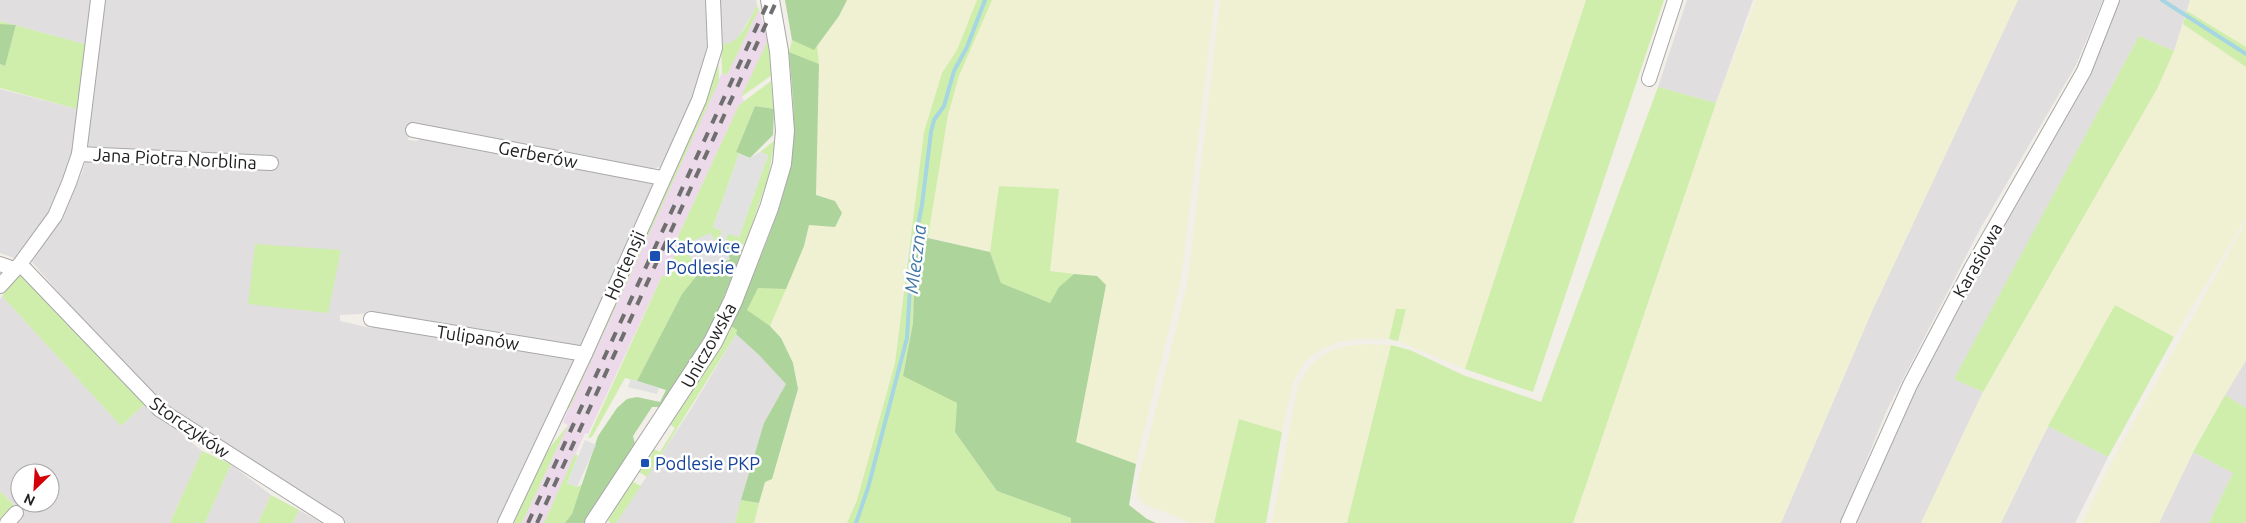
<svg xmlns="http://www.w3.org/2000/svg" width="2246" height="523" viewBox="0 0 2246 523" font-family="Ubuntu,sans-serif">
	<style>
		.residential { fill: #e0dede; fill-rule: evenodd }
		.industrial { fill: #ecd9e9 }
		.farmland { fill: #f0f1d3 }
		.grass { fill: #cfeeac }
		.forest { fill: #add49a }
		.parking { fill: #e1e1e1 }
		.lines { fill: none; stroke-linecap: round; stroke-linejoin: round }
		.stream { stroke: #a6d6e2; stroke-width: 4 }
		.minor-casing { stroke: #a8a8a8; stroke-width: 16 }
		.tertiary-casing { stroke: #a8a8a8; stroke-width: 20 }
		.minor { stroke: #fff; stroke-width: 14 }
		.tertiary { stroke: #fff; stroke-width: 18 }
		.rail { stroke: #6f6f6f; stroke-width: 4; stroke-dasharray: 10 10; stroke-linecap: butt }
		.transit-dot { fill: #1a4fb4; stroke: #fff; stroke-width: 2 }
		.labels { text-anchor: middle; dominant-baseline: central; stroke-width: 5; stroke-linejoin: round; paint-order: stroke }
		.street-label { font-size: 18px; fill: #212121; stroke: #fff }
		.transit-label { font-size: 18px; fill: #164399; stroke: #fff; text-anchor: start }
		.water-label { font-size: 19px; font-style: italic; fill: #4178a8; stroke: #fff }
	</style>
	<rect width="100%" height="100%" fill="#f2eee8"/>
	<g class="residential">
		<path d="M0,0H91L88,45L0,21Z"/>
		<path d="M101,0H709L712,37L702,76L662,167L652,168L458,136L411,126L408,140L417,141L423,137L647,178L654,184L581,347L387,316L380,313L340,315V321L371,328L375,326L577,356L500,523H344L170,411L137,382L32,262L60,218L82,173L89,149L85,147ZM340,250L327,313L287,307Z"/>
		<path d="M718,0H756L757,6L736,41L728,45L721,44Z"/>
		<path d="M1687,0H1753L1716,103L1658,87Z"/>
		<path d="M2018,0H2103L2076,65L1980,229L1886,412L1841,523H1781L1872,311Z"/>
		<path d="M2120,0H2190L2174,51L2139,36L1955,379L1983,392L1921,523H1852L1932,351L2090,73Z"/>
		<path d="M0,89L81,110L78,134L54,209L17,259L0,253Z"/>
		<path d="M2,296L121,426L145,404L202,451L170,523H13L22,512L0,491V299ZM20,473H50V503H20Z"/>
		<path d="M736,334L759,355L786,384L764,423L735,523H616L691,409Z"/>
		<path d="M2246,360V408L2225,395Z"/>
		<path d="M2048,426L2108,457L2075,523H2001Z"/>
		<path d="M2193,452L2233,473L2209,523H2159Z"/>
		<path d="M231,464L271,495L258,523H205Z"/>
		<path d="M299,510L322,523H293Z"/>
	</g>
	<path class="industrial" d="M759,9L768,40L742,97L744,101L739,105L675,243L680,245L665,277L662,276L588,434L585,433L544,523H522L568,425L563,422L659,209L722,73L727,75Z"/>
	<g class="farmland">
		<path d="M847,0H977L957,50L942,73L936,98L907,252L895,363L857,500L847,523H754L765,482L792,414L798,389L793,363L781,338L770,326L803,246L809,224L834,227L835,201L816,195L819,64L817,46L839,16Z"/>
		<path d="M992,0H1215L1181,280L1136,464L1076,442L1084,403L1050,272L999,186L990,252L928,237L948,115L959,76Z"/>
		<path d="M1220,0H1586L1465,369L1398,341L1406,309H1397L1389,339H1357L1339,342L1320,350L1305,361L1293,383L1282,432L1239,420L1214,523H1192L1144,504L1137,495V484L1188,280Z"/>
		<path d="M1756,0H2018L1872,311L1781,523H1573L1716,103Z"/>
		<path d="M2190,0H2246V47L2187,11Z"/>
		<path d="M2183,24L2246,67V218L2174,337L2115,305L2036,449L2001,523H1921L1983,392L2157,89L2174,51Z"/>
		<path d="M2246,222V360L2203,432L2159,523H2082L2112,461Z"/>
		<path d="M1370,344L1391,345L1347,523H1272L1298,385L1311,365L1328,352L1346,346Z"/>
	</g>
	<g class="grass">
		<path d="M977,0H992L959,76L948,115L928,237L919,236L915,255L913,323L903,376L957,403L955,432L997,491L1071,518V523H847L857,500L895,363L924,132L942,73L957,50Z"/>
		<path d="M1586,0H1664L1533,392L1465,369Z"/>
		<path d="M757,6L759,9L727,75L722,73L721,44C740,46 748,20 757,6Z"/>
		<path d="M2187,11L2246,47V67L2183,24Z"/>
		<path d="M0,21L88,45L81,110L0,88V64L4,66L16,26L0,24Z"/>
		<path d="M2139,36L2174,51L2157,89L1983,392L1954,379Z"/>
		<path d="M768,40L772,75L741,97Z"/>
		<path d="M792,40L813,49L817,46L819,64L789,52Z"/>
		<path d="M718,54L719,81L569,409L567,408L563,416L564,419L558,416Z"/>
		<path d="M771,81L774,109L755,106L736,152L739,154L713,227L722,231L718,242L689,254L698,274L682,294L637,381L625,378L592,437L588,438L662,276L665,277L679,245L675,243L739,105Z"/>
		<path d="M1658,87L1716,103L1573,523H1347L1391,345L1410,350L1463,375L1541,402Z"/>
		<path d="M775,140L768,178L745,245L725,240L728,233L739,237L768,155L760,152Z"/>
		<path d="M999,186L1059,189L1050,271L1074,274L1059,287L1050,303L1001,283L990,252Z"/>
		<path d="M255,244L341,250L328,313L248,304Z"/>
		<path d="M22,272L145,404L121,426L2,296Z"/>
		<path d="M758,288L786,289L770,326L746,310Z"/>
		<path d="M2115,305L2174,337L2108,457L2048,426Z"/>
		<path d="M1396,309H1406L1398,341L1389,339Z"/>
		<path d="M731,326L737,330L736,334L647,477L639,472L652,458L650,457L653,453L650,452L652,448L660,452L675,428L667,422Z"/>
		<path d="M2225,395L2246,408V523H2209L2233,473L2193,452Z"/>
		<path d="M1239,419L1282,432L1266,523H1214Z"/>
		<path d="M568,425L522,523H508L540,456L547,451Z"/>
		<path d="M202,451L231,464L205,523H170Z"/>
		<path d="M575,454L578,456L567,483L577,487L583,484L572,514L565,523H544Z"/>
		<path d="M632,481L641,486L616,523H610L608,520Z"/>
		<path d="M0,491L14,505L0,522Z"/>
		<path d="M271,495L299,510L293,523H258Z"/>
		<path d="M741,500L759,503L754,523H735Z"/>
	</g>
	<g class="forest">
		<path d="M785,0H847L839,16L814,50L792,40Z"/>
		<path d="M0,24L16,25L5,66L0,64Z"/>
		<path d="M789,52L819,64L816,195L835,201L842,213L835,227L809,225L804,246L786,289L758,288L747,310L770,326L781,338L793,363L798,389L772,479L765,482L759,503L741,500L764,423L786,384L759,355L736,334L737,330L731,326C756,265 793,195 794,129C794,103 791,77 789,52Z"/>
		<path d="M755,106L774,109L773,135L750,158L736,152Z"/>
		<path d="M919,236L990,252L1001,283L1050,303L1059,287L1074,274L1097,276L1106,285L1076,442L1136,464L1129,505L1147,519L1156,523H1071V518L997,491L955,432L957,403L903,376L913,323L915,255Z"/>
		<path d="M723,245H730L743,250L713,323L661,407H652L633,436L635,444L585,523H565L572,514L598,436L617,408L627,399L637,397L660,402L666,390L637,381L682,294L698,274L730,259Z"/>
	</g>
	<g class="parking">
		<path d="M760,152L768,155L739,237L728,234L723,245L730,259L698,274L689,254L698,250L694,240L711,233L716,243L718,242L722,231L713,227L739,154L750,158Z"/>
		<path d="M631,379L659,388L657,394L628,387Z"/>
		<path d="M585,440L596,445L577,487L567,483Z"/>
	</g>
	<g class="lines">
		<g class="stream">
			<path d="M2162,0L2246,54"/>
			<path d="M856,523L868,488L907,338L912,255L922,205L931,132L934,120L944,106L954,71L967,47L985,0"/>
		</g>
		<g class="minor-casing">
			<g id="minor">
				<path d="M1649,79L1675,0"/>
				<path d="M413,130L662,178"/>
				<path d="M79,154L271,163"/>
				<path d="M0,264L14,269"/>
				<path d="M20,264L159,409L337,523"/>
				<path d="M0,286L20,264L55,216L69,183L79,154L98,0"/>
				<path d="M371,319L585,354"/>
				<path d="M7,523L16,513"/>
				<path d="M505,523L585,354L699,100L715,48L713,0"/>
				<path d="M1848,523L1910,385L1972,267L2084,71L2112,0"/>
			</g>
		</g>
		<g class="tertiary-casing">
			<path id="tertiary" d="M594,523L713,342L733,301L769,208L782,164L785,131L779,51L770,0"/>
		</g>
		<use href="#minor" class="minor"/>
		<use href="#tertiary" class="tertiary"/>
		<g class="rail">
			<path d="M528,523L769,0"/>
			<path d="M537,523L777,0"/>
		</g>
	</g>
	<g class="transit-dot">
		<rect x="649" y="250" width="12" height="12" rx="2.5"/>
		<rect x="640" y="458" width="10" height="10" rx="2.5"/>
	</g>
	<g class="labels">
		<g class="street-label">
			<text transform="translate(538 154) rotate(11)">Gerberów</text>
			<text transform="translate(175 158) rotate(3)">Jana Piotra Norblina</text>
			<text transform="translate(1977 260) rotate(-61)">Karasiowa</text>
			<text transform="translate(624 265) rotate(-66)">Hortensji</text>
			<text transform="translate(478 337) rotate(9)">Tulipanów</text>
			<text transform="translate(708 345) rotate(-61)">Uniczowska</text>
			<text transform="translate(190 427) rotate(35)">Storczyków</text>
		</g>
		<g class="transit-label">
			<text x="666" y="246">Katowice<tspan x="666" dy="21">Podlesie</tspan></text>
			<text x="655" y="463">Podlesie PKP</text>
		</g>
		<g class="water-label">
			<text transform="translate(915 259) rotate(-83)">Mleczna</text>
		</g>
	</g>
	<g transform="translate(35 488) rotate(205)"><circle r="24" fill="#ffffff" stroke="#a6a6a6"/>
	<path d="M0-4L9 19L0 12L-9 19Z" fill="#d30007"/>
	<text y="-8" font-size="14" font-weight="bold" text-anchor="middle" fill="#212121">N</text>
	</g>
</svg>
